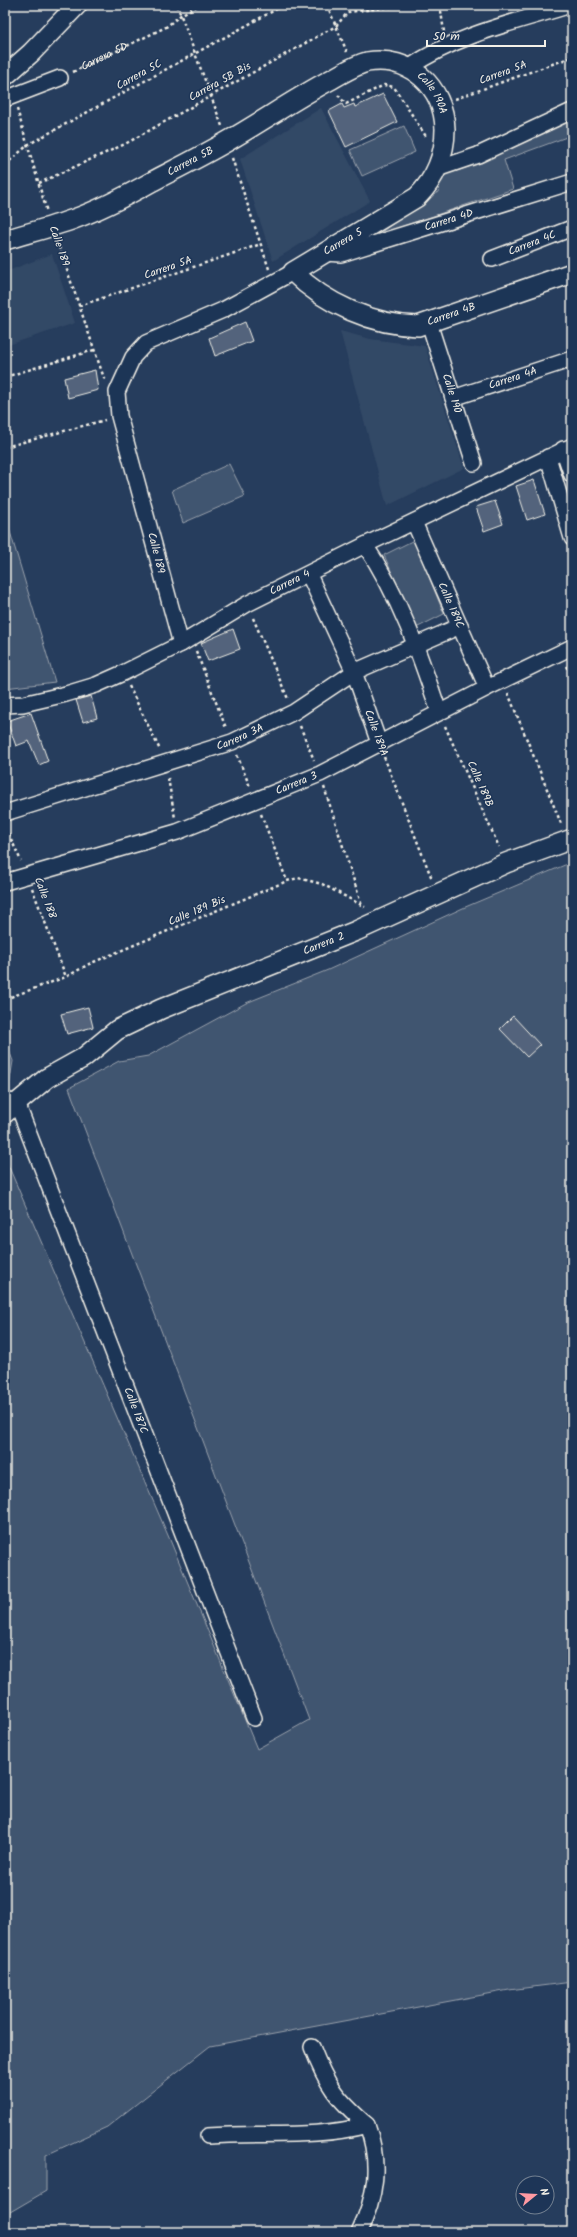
<svg xmlns="http://www.w3.org/2000/svg" width="577" height="2237" viewBox="0 0 577 2237" font-family="Kalam,sans-serif">
	<style>
		.built { fill: #334966 }
		.green { fill: #40546f; stroke: #9aa2ac }
		.building { fill: #52647b; stroke: #f4f1e8 }
		.lines { fill: none; stroke-linecap: round; stroke-linejoin: round }
		.minor-casing { stroke: #f4f1e8; stroke-width: 18 }
		.major-casing { stroke: #f4f1e8; stroke-width: 22 }
		.path { stroke: #f4f1e8; stroke-width: 2.5; stroke-dasharray: 3 3; stroke-linecap: butt }
		.minor { stroke: #1d3557; stroke-width: 15 }
		.major { stroke: #1d3557; stroke-width: 19 }
		.labels { text-anchor: middle; dominant-baseline: central; stroke-width: 3; stroke-linejoin: round; paint-order: stroke }
		.street-label { font-size: 11px; fill: #f4f1e8; stroke: #1d3557 }
	</style>
	<rect width="100%" height="100%" fill="#263d5d"/>
	<filter id="ink" filterUnits="userSpaceOnUse"><feTurbulence type="fractalNoise" baseFrequency=".025" numOctaves="2"/><feDisplacementMap in="SourceGraphic" scale="8" xChannelSelector="R" yChannelSelector="G"/><feConvolveMatrix kernelMatrix="1 2 1 2 8 2 1 2 1" color-interpolation-filters="sRGB"/></filter>
	<g filter="url(#ink)">
		<g class="built">
			<path d="M321,108L370,201L273,261L240,159Z"/>
			<path d="M52,254L75,323L5,346V272Z"/>
			<path d="M340,331L370,339L425,346L464,468L387,506Z"/>
		</g>
		<g class="green">
			<path d="M572,117V135L504,160L513,189L377,235L438,192L441,176L480,163Z"/>
			<path d="M404,126L415,152L362,176L350,150Z"/>
			<path d="M229,464L245,496L183,523L172,490Z"/>
			<path d="M5,515L55,682L5,688Z"/>
			<path d="M414,540L444,614L416,628L384,555Z"/>
			<path d="M572,862V1982L509,1990L210,2046L107,2127L46,2155V2191L5,2215V1158L170,1540L257,1749L309,1720L69,1088L119,1061L148,1056L246,1003L328,970L463,908Z"/>
			<path d="M5,1040L13,1061L5,1111Z"/>
		</g>
		<g class="building">
			<path d="M383,94L397,122L346,147L329,111L342,104L344,108L354,104L355,107Z"/>
			<path d="M245,322L252,341L215,356L209,338Z"/>
			<path d="M95,370L98,390L68,398L64,378Z"/>
			<path d="M534,480L545,514L527,520L516,486Z"/>
			<path d="M495,501L503,524L484,531L476,507Z"/>
			<path d="M233,629L240,649L208,661L201,643Z"/>
			<path d="M91,696L97,718L83,722L76,700Z"/>
			<path d="M31,713L48,761L39,765L29,741L16,746L7,721Z"/>
			<path d="M88,1007L93,1027L67,1034L61,1014Z"/>
			<path d="M513,1016L540,1045L527,1057L500,1029Z"/>
		</g>
		<g class="lines">
			<g class="minor-casing">
				<g id="minor">
					<path d="M410,67C458,34 516,22 571,5"/>
					<path d="M5,99L60,78"/>
					<path d="M437,169L478,155L572,111"/>
					<path id="s2" d="M325,253L341,254L572,182"/>
					<path id="s3" d="M492,259L572,228"/>
					<path id="s4" d="M429,323L474,463"/>
					<path id="s5" d="M453,398L572,359"/>
					<path d="M563,449L572,475"/>
					<path d="M548,457L572,538"/>
					<path id="s6" d="M414,522L487,688"/>
					<path d="M365,545C399,595 420,655 439,712"/>
					<path d="M309,575L354,672L379,743"/>
					<path d="M181,644L119,416L117,392L133,357L146,343L223,310L293,272"/>
					<path id="s7" d="M5,705L23,704L66,694L96,685L123,673L181,644L247,604L365,545L572,446"/>
					<path id="s8" d="M5,813L232,742L294,712L354,672L460,626"/>
					<path id="s9" d="M5,882L177,832L320,774L487,688L572,647"/>
					<path id="s10" d="M5,1100L17,1103L254,1718"/>
					<path d="M312,2047C327,2086 336,2098 367,2125"/>
					<path d="M208,2136C261,2132 316,2139 367,2125C381,2163 376,2197 359,2232"/>
				</g>
			</g>
			<g class="major-casing">
				<g id="major">
					<path d="M5,76L31,53L77,5"/>
					<path id="s11" d="M5,240C28,233 52,227 74,219C102,209 128,195 153,181C178,168 204,155 228,141C263,121 296,98 332,79C343,73 355,65 367,62C410,55 444,87 445,129C445,155 435,179 417,197L293,272C325,304 373,325 418,326L572,273"/>
					<path id="s12" d="M5,1113L47,1078L83,1058L117,1030L161,1009L356,931L506,863L572,839"/>
				</g>
			</g>
			<g class="path">
				<path d="M177,5L222,126"/>
				<path d="M327,5L347,52"/>
				<path d="M443,5L441,11L444,32"/>
				<path id="s1" d="M73,72L166,27L182,14L199,5"/>
				<path d="M338,95L346,104L384,85L394,87L427,138"/>
				<path d="M455,99L572,57"/>
				<path d="M17,109L47,212"/>
				<path d="M232,158L269,269"/>
				<path d="M5,165L29,144L284,5"/>
				<path d="M39,183L125,144L336,26L348,12L409,5"/>
				<path d="M57,241L104,378L107,381"/>
				<path d="M79,306L261,244"/>
				<path d="M5,377L94,350"/>
				<path d="M5,447L105,420"/>
				<path d="M253,618L288,699"/>
				<path d="M196,651L226,728"/>
				<path d="M566,666L572,678"/>
				<path d="M129,686L160,750"/>
				<path d="M508,693L562,826"/>
				<path d="M300,726L314,760"/>
				<path d="M445,726L499,847"/>
				<path d="M237,755L250,787"/>
				<path d="M384,757L432,879"/>
				<path d="M168,778L175,818"/>
				<path d="M324,787L362,906"/>
				<path d="M261,814L287,881"/>
				<path d="M6,828L21,861"/>
				<path d="M32,888L66,977"/>
				<path d="M5,999L66,977L89,964L287,881L298,878L322,884L365,907"/>
			</g>
			<use href="#minor" class="minor"/>
			<use href="#major" class="major"/>
		</g>
	</g>
	<g class="labels">
		<g class="street-label">
			<text stroke="none"><textPath href="#s1" startOffset="35">Carrera 5D</textPath></text>
			<text transform="translate(503 73) rotate(-20)">Carrera 5A</text>
			<text transform="translate(139 75) rotate(-29)">Carrera 5C</text>
			<text transform="translate(220 82) rotate(-29)">Carrera 5B Bis</text>
			<text stroke="none"><textPath href="#s11" startOffset="483">Calle 190A</textPath></text>
			<text stroke="none"><textPath href="#s11" startOffset="202">Carrera 5B</textPath></text>
			<text stroke="none"><textPath href="#s2" startOffset="129">Carrera 4D</textPath></text>
			<text transform="translate(343 242) rotate(-30)">Carrera 5</text>
			<text stroke="none"><textPath href="#s3" startOffset="43">Carrera 4C</textPath></text>
			<text transform="translate(59 246) rotate(71)">Calle 189</text>
			<text transform="translate(168 268) rotate(-19)">Carrera 5A</text>
			<text stroke="none"><textPath href="#s11" startOffset="917">Carrera 4B</textPath></text>
			<text stroke="none"><textPath href="#s5" startOffset="63">Carrera 4A</textPath></text>
			<text stroke="none"><textPath href="#s4" startOffset="74">Calle 190</textPath></text>
			<text transform="translate(156 553) rotate(76)">Calle 189</text>
			<text stroke="none"><textPath href="#s7" startOffset="313">Carrera 4</textPath></text>
			<text stroke="none"><textPath href="#s6" startOffset="91">Calle 189C</textPath></text>
			<text transform="translate(376 733) rotate(70)">Calle 189A</text>
			<text stroke="none"><textPath href="#s8" startOffset="247">Carrera 3A</textPath></text>
			<text stroke="none"><textPath href="#s9" startOffset="308">Carrera 3</textPath></text>
			<text transform="translate(480 784) rotate(66)">Calle 189B</text>
			<text transform="translate(45 898) rotate(69)">Calle 188</text>
			<text transform="translate(197 911) rotate(-23)">Calle 189 Bis</text>
			<text stroke="none"><textPath href="#s12" startOffset="364">Carrera 2</textPath></text>
			<text stroke="none"><textPath href="#s10" startOffset="342">Calle 187C</textPath></text>
		</g>
	</g>
	<rect width="577" height="2237" fill="none" stroke="#1d3557" stroke-width="20"/>
	<rect x="10" y="10" width="557" height="2217" fill="none" stroke="#f4f1e8" stroke-width="1.5" filter="url(#ink)"/>
	<g transform="translate(535 2195) rotate(72)"><circle r="19" fill="#1d3557" stroke="#738091"/>
	<path d="M0-3L7 15L0 10L-7 15Z" fill="#ff9aa2"/>
	<text y="-6" font-size="11" font-weight="bold" text-anchor="middle" fill="#f4f1e8">N</text>
	</g>
	<path d="M427 40v6h118v-6" fill="none" stroke="#f4f1e8" stroke-width="2"/>
	<text x="433" y="40" font-size="12" fill="#f4f1e8" stroke="#1d3557" stroke-width="3" paint-order="stroke">50 m</text>
</svg>
